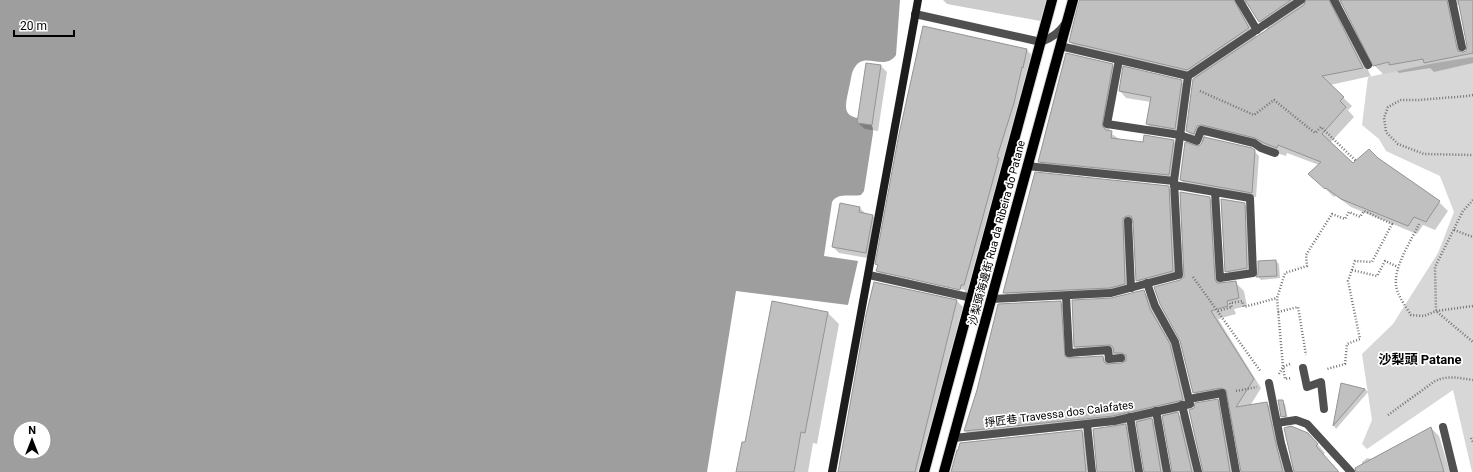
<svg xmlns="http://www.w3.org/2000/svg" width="1473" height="472" viewBox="0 0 1473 472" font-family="Roboto,'Noto Sans SC',sans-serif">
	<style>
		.green { fill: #d7d7d7 }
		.water { fill: #9e9e9e; fill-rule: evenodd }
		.shadow { fill: #0003; fill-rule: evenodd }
		.building { fill: #c0c0c0; stroke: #949494 }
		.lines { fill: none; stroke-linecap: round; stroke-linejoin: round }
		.primary-casing { stroke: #dbdbdb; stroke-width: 12 }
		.path { stroke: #727272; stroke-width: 2.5; stroke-dasharray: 1 2; stroke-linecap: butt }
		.lane { stroke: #505050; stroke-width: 8 }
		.street { stroke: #505050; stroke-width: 8 }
		.secondary { stroke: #1d1d1d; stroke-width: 8 }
		.primary { stroke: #000; stroke-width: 10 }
		.labels { text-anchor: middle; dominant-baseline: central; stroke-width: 3.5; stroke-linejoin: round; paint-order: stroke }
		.street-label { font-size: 11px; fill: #000; stroke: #fff }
		.quarter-label { font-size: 13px; font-weight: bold; fill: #000; stroke: #fff }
	</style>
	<rect width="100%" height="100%" fill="#fff"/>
	<path class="green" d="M1473,57V472H1472L1453,390L1367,449L1362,444L1372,420L1362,354L1393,324L1438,253L1454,212L1440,176L1386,151L1379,139L1362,125L1368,77L1435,63Z"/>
	<path class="water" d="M0,0H900L896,55C884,72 865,51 855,67C851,72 851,81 849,88C848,93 846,100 846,106C846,122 864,115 871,124C873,126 873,130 873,133L864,191L861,195C850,197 838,192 832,202L824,256L858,261L848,305L736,291L707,472H0ZM20,428H44V452H20Z"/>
	<g class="shadow">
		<path d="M943,0H1057L1051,23L947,4Z"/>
		<path d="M1080,0H1473V63L1434,72L1430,68L1399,73L1397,71L1383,74L1374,65L1343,3L1338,6V12L1371,76L1330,85L1352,106L1348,110L1354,117L1330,143L1353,165L1378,159L1439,202L1448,211L1435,230L1423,225L1417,234L1351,207L1336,196L1334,197L1318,182L1319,165L1287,153L1286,156L1273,152L1206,135L1204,138L1254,151L1259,156L1256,197L1185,185L1181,180L1199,147L1203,142L1196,140L1187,131L1196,78L1079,51L1070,42ZM1248,3L1259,21L1268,30L1257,37L1243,13L1245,4ZM1459,4L1468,46L1467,51L1464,53L1455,11V7Z"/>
		<path d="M924,27L1027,50L1037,61L974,295L888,281L877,271L878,266L877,264ZM886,272L965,290V292L886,274Z"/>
		<path d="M1112,65L1120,72L1109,132L1119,139L1144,143L1173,141L1181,148L1176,182L1046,169L1039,161Z"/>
		<path d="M881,66L887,72L878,131L865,129L858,123Z"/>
		<path d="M1181,81L1188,88L1182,135L1153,130L1147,124L1151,102L1126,98L1120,91Z"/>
		<path d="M1168,187L1175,194L1179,277L1144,287L1137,280L1135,222L1130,225L1131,290L1011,299L1004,293Z"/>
		<path d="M1209,198L1218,206L1222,284L1235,282L1244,291L1247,306L1234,309L1236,314L1218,319L1261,388L1250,406L1267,403L1275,412L1289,472H1242L1229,396L1202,401L1194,392L1181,281L1185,277Z"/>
		<path d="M1244,204L1249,209L1252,273L1231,276L1226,271Z"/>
		<path d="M859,207L866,214L873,216L879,222L873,259L839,253L833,247Z"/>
		<path d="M1276,261L1279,264L1280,278L1261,280L1258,277L1259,273Z"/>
		<path d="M875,283L957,301L965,309L924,472H839Z"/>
		<path d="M1143,291L1152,300L1178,354L1192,410L1217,400L1226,409L1237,472H1204L1190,409L1176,412L1186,422L1198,472H1173L1163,415L1150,418L1160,428L1168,472H1145L1137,421L1124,424L1134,434L1140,472H1098L1113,425L974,440L965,431L978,391L1060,302L1069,311L1073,359L1103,357L1111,365L1125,362L1116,354L1084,356L1075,347L1112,299Z"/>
		<path d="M828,313L839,324L817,444L813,443L808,472H737L746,444Z"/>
		<path d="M1342,385L1365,389L1368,392L1336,429L1334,426Z"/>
		<path d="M1282,401L1285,404L1288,419H1285L1282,416Z"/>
		<path d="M1431,428L1439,436L1450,472H1362V462L1367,458L1372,459Z"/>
		<path d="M1082,431L1090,439L1094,472H952Z"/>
		<path d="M1316,442L1325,453L1323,455L1339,472H1295Z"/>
	</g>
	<g class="building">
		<path d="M1079,0H1234L1249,28L1187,70L1069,42Z"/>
		<path d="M1245,0H1291L1259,22Z"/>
		<path d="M1306,0H1329L1363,68L1322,76L1344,97L1340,101L1346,107L1322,134L1353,163L1369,149L1378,158L1440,201L1426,222L1414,217L1408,226L1341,199L1326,188L1325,189L1308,174L1321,162L1278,145L1277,148L1264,143L1255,138L1202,125L1197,126L1194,134L1186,131L1193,79L1304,5Z"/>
		<path d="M1340,0H1447L1457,48L1458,51L1463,52L1466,51L1467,46L1458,0H1473V53L1424,63L1423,59L1389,65V62L1373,66Z"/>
		<path d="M923,26L1027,49L1023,68L1022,67L1014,103L997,157L999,158L970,264L964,285H961L960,290L876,271L878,265L875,264L898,139Z"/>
		<path d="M1066,53L1113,64L1102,126L1106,130L1112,131L1111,138L1143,142L1144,135L1174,140L1169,175L1038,162Z"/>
		<path d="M866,63L881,65L872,125L857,123Z"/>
		<path d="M1123,66L1182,80L1175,129L1146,124L1151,97L1119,91Z"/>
		<path d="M1204,137L1252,148L1255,150L1252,193L1180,180L1185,142L1198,146L1202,143Z"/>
		<path d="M1035,172L1169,186L1173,271L1136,281L1133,221L1131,216H1127L1123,218V221L1125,284L1110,288L1003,293Z"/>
		<path d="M1180,192L1210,197L1215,279L1217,283H1220L1236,281L1239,298L1227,301L1228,306L1211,311L1254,379L1236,407L1267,402L1276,444L1283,472H1241L1226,390L1221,388L1193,393L1180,341L1160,304L1154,287L1180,280L1184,277Z"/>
		<path d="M1221,199L1245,203L1247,268L1225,272Z"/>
		<path d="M840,203L860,207L859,212L873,215L866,253L832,247Z"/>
		<path d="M1276,260L1277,276L1256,277L1258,273V261Z"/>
		<path d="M874,282L957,300L915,472H838L866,315Z"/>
		<path d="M1144,290L1150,309L1170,344L1183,400L1113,416L964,431L977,390L998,304L1061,301L1065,356L1069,358L1103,356L1104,362L1107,364L1121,363L1126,361V355L1121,353H1114L1113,347L1110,345L1074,347L1072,300L1111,298Z"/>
		<path d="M772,301L828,312L805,433L801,432L794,472H736L742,442H745Z"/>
		<path d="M1341,383L1365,389L1333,426Z"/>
		<path d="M1218,399L1230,472H1203L1189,410L1194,408L1195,403Z"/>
		<path d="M1278,400H1283L1286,416L1281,417Z"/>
		<path d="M1178,412L1192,472H1172L1162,416Z"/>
		<path d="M1152,418L1161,472H1144L1136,422Z"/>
		<path d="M1126,424L1133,472H1097L1093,429Z"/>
		<path d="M1291,426L1308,433L1318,444L1316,446L1339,472H1294L1284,428Z"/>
		<path d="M1431,427L1444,472H1356L1355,468Z"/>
		<path d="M1082,430L1086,472H951L957,450H958L960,443Z"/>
	</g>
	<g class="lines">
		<g class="primary-casing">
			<g id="primary">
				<path d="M924,472L1052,0"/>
				<path d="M944,472L1073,0"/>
			</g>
		</g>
		<g class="path">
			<path d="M1200,91L1254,115L1274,100L1315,133L1321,127L1356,161"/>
			<path d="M1473,95L1468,96L1419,100H1401L1388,107L1384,118L1386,132L1398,144L1424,154L1473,155"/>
			<path d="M1473,200L1463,211L1435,267L1436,311L1473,342"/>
			<path d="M1419,224C1411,241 1394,266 1396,285C1397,295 1406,307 1411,315L1424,316L1436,311L1473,306"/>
			<path d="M1454,230L1473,237"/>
			<path d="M1352,270L1377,276L1385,261L1398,267"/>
			<path d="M1193,277L1261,372"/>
			<path d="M1218,311L1232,307L1230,303L1242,301L1244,307L1277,298"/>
			<path d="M1278,312L1298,307L1306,355"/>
			<path d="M1290,364L1283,367L1285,379L1291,378"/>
			<path d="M1279,374L1283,367L1277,298L1285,273L1307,266L1306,255L1332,214L1345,219L1349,212L1360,217L1364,211L1392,224L1372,262L1355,261L1348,281L1360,339L1347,344L1345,364L1327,369"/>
			<path d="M1236,391L1257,387"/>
			<path d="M1388,415L1435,381C1448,375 1459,378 1473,380"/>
			<path d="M1471,438L1473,442"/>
		</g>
		<path class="lane" d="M1066,296L1069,353L1108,350L1109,359L1121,358"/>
		<g class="street">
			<path d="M1239,0L1257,30"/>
			<path d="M1334,0L1368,65"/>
			<path d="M1452,0L1462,47"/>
			<path d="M915,14L1041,42C1052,38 1059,33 1065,24"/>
			<path d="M1060,46L1188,76"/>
			<path d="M1119,60L1107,124L1180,135L1197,141L1201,130L1254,143L1261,148L1275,153"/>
			<path d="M1027,166L1174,181"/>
			<path d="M1174,185L1215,192L1220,278L1253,273L1250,198L1215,192"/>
			<path d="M1128,221L1131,288"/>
			<path d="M869,275L972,298"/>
			<path d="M991,299L1111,293L1179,275L1174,181L1188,76L1301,0"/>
			<path d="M1303,368L1307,387L1321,382L1324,409"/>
			<path d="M1269,383L1281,443L1289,472"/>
			<path d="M1189,399L1222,393L1236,472"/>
			<path d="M1182,405L1198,472"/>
			<path d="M1156,411L1167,472"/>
			<path d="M1130,417L1139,472"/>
			<path d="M1277,423L1296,420L1307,424L1351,472"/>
			<path d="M1087,424L1092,472"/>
			<path d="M1443,427L1454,472"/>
			<path d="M954,438L1114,421L1190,404L1175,342L1155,306L1147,283"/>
		</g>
		<path class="secondary" d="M832,472L918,0"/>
		<use href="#primary" class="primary"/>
	</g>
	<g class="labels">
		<g class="street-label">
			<text transform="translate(997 233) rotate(-75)">沙梨頭海邊街 Rua da Ribeira do Patane</text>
			<text transform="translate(1059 414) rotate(-7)">掙匠巷 Travessa dos Calafates</text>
		</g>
		<g class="quarter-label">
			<text x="1420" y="359">沙梨頭 Patane</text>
		</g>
	</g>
	<g transform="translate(32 440)"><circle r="19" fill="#ffffff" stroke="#999999"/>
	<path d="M0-3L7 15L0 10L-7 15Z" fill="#000000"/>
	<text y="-6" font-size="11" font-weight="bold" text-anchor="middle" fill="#000000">N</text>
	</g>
	<path d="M14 30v6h60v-6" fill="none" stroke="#000000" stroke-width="2"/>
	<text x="20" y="30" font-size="12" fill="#000000" stroke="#ffffff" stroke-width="3" paint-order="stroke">20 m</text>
</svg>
